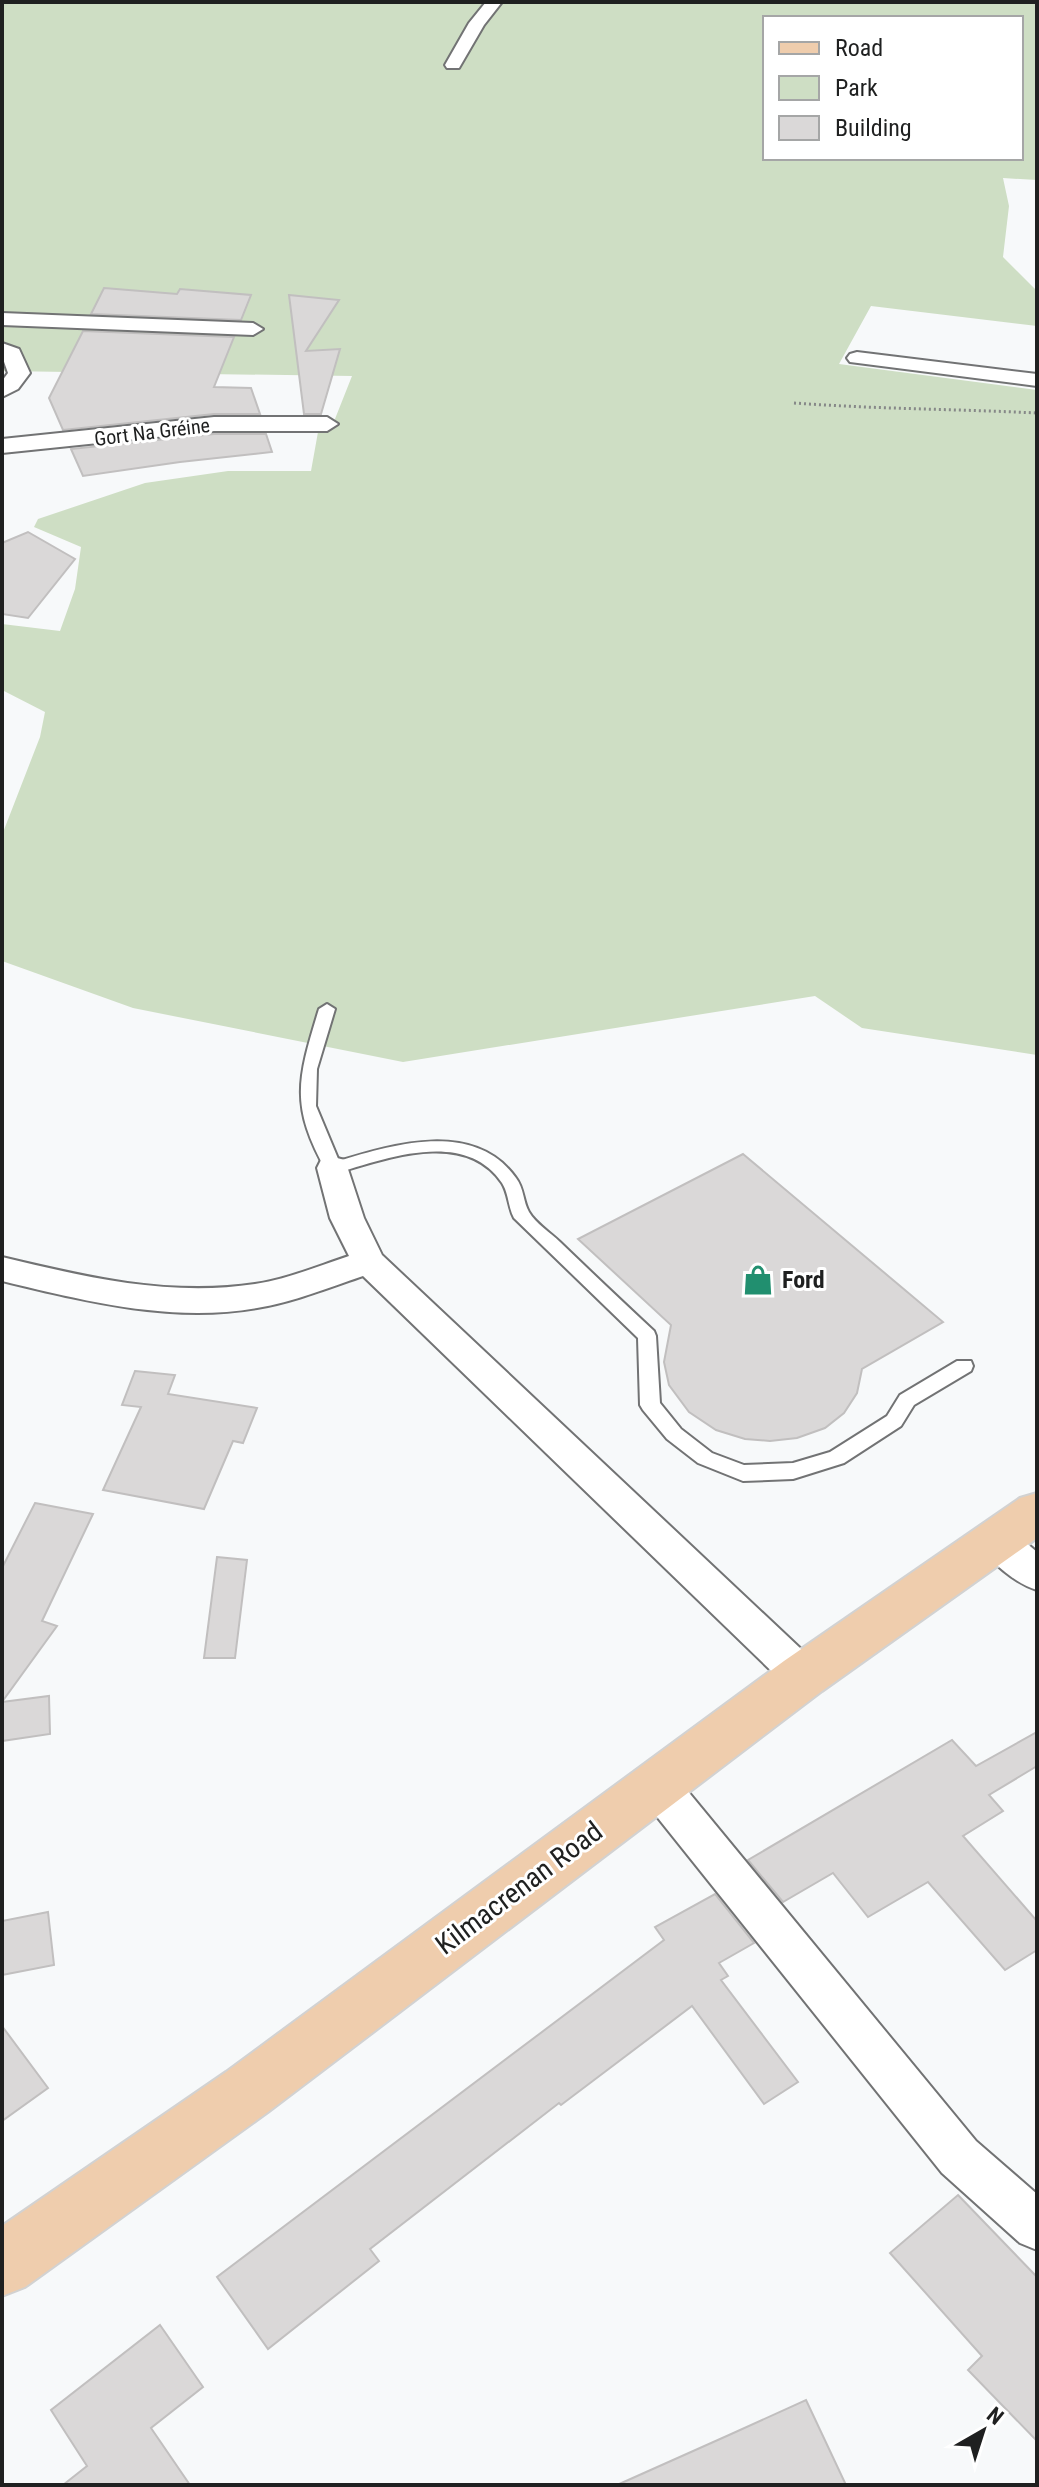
<svg xmlns="http://www.w3.org/2000/svg" width="1039" height="2487" viewBox="0 0 1039 2487" font-family="'Roboto Condensed',sans-serif">
	<style>
		.green { fill: #cedec4; fill-rule: evenodd }
		.building { fill: #dad8d8; stroke: #c1bfbf; stroke-width: 2 }
		.lines { fill: none; stroke-linecap: round; stroke-linejoin: round }
		.service-casing { stroke: #727374; stroke-width: 4 }
		.minor-casing { stroke: #727374; stroke-width: 4 }
		.primary-casing { stroke: #d2d2d2; stroke-width: 4 }
		.path { stroke: #868888; stroke-width: 3; stroke-dasharray: 2 3; stroke-linecap: butt }
		.service { fill: #fff; fill-rule: evenodd }
		.minor { fill: #fff; fill-rule: evenodd }
		.primary { fill: #efcdad; fill-rule: evenodd }
		.labels { text-anchor: middle; dominant-baseline: central; stroke-width: 6; stroke-linejoin: round; paint-order: stroke }
		.far-street-label { font-size: 20px; fill: #1f2020; stroke: #fff }
		.poi-label { font-size: 24px; font-weight: bold; fill: #1f2020; stroke: #fff; text-anchor: start }
		.near-street-label { font-size: 28px; fill: #1f2020; stroke: #fff }
	</style>
	<rect width="100%" height="100%" fill="#f7f9fa"/>
	<path class="green" d="M2,2H1037V180L1003,178L1009,206L1003,257L1037,291V326L871,306L839,364L1037,390V1055L862,1028L815,996L403,1062L133,1008L2,961V835L40,737L45,712L2,690V624L60,631L75,589L81,547L34,527L38,519L145,483L228,471H311L318,432L333,424L352,376L2,371ZM765,18H1021V158H765Z"/>
	<g class="building">
		<path d="M104,288L177,294L180,289L251,295L241,320L91,314Z"/>
		<path d="M289,295L339,300L306,351L340,349L321,414H304Z"/>
		<path d="M83,331L234,337L214,387L251,388L260,414H214L63,430L49,398Z"/>
		<path d="M214,434H266L272,452L180,462L83,476L71,449Z"/>
		<path d="M28,532L75,559L28,618L2,614V543Z"/>
		<path d="M743,1154L943,1322L862,1369L857,1393L844,1413L825,1428L797,1438L770,1441L745,1439L716,1430L689,1412L669,1385L664,1362L671,1325L578,1239Z"/>
		<path d="M135,1371L175,1375L168,1394L257,1408L243,1443L233,1441L204,1509L103,1490L141,1407L122,1405Z"/>
		<path d="M35,1503L93,1514L42,1621L57,1626L2,1702L49,1696L50,1734L2,1741V1568Z"/>
		<path d="M217,1557L247,1560L235,1658H204Z"/>
		<path d="M1037,1732V1766L989,1795L1003,1811L963,1836L1037,1921V1950L1005,1970L928,1882L868,1917L833,1873L783,1902L748,1860L952,1740L976,1766Z"/>
		<path d="M715,1894L754,1943L719,1963L728,1976L721,1980L798,2082L764,2104L692,2006L561,2105L559,2103L370,2249L379,2261L268,2349L217,2277L664,1940L655,1927Z"/>
		<path d="M48,1912L54,1965L2,1975V1921Z"/>
		<path d="M2,2026L48,2088L2,2121Z"/>
		<path d="M958,2195L1037,2277V2441L968,2370L982,2356L890,2253Z"/>
		<path d="M160,2325L203,2387L151,2428L190,2485H63L87,2466L51,2410Z"/>
		<path d="M806,2400L846,2485H617L729,2435Z"/>
	</g>
	<g class="lines">
		<g class="service-casing">
			<path id="service" d="M327,1004L335,1009L317,1069L316,1106L339,1161C394,1144 475,1120 516,1178C524,1188 523,1202 529,1212C535,1223 551,1233 560,1242C591,1272 622,1301 654,1331L656,1336L660,1403L681,1429L712,1453L744,1465L793,1463L830,1452L887,1416L900,1395L957,1361H971L973,1366L971,1371L914,1405L901,1426L844,1463L793,1479L743,1481L698,1463L667,1439L643,1410L640,1405L638,1338L514,1218C508,1207 509,1194 502,1183C464,1127 383,1160 333,1174L327,1172C289,1105 298,1078 319,1009Z"/>
		</g>
		<g class="minor-casing">
			<g id="minor">
				<path d="M486,2H502L484,25L459,68H447L445,65L469,23Z"/>
				<path d="M2,313L253,323L263,329L253,335L2,325Z"/>
				<path d="M2,343L19,349L30,373L18,389L2,397V381L8,373L2,356Z"/>
				<path d="M857,352L1037,374V386L850,362L847,358L850,354Z"/>
				<path d="M214,417H327L338,424L327,431H214L2,453V439Z"/>
				<path d="M333,1157L345,1160L364,1218L382,1255L817,1664L823,1676L817,1688L803,1693L789,1688L363,1276C328,1288 293,1302 257,1308C171,1323 85,1301 2,1281V1257C85,1277 169,1297 255,1284C288,1279 318,1266 349,1256L330,1218L317,1168L321,1160Z"/>
				<path d="M997,1526L1011,1530L1037,1552V1590C1015,1583 989,1562 978,1541L983,1530Z"/>
				<path d="M657,1767L672,1772L976,2141L1037,2194V2250L1020,2243L942,2173L642,1798L636,1785L642,1772Z"/>
			</g>
		</g>
		<g class="primary-casing">
			<path id="primary" d="M1037,1493V1538L822,1691L268,2112L25,2287L2,2296V2226L226,2072L784,1661L1020,1498Z"/>
		</g>
		<path class="path" d="M794,403C875,409 956,409 1037,413"/>
		<use href="#service" class="service"/>
		<use href="#minor" class="minor"/>
		<use href="#primary" class="primary"/>
	</g>
	<defs>
		<g id="shop-bare" transform="scale(2.4)"><path d="M-5-2.5h2.3a2.7 3.5 0 0 1 5.4 0H5L5.5 6h-11ZM-1.5-2.5h3a1.5 2.3 0 0 0-3 0Z" fill="#218f6f" stroke="#fff" stroke-width="2.5" paint-order="stroke"/></g>
	</defs>
	<g fill-rule="evenodd">
		<use href="#shop-bare" x="758" y="1280"/>
	</g>
	<g class="labels">
		<g class="far-street-label">
			<text transform="translate(152 432) rotate(-7)">Gort Na Gréine</text>
		</g>
		<g class="poi-label">
			<text x="782" y="1280">Ford</text>
		</g>
		<g class="near-street-label">
			<text transform="translate(519 1888) rotate(-37)">Kilmacrenan Road</text>
		</g>
	</g>
	<rect width="1039" height="2487" fill="none" stroke="#1f2020" stroke-width="8"/>
	<rect x="763" y="16" width="260" height="144" fill="#ffffff" stroke="#a5a6a6" stroke-width="2"/>
	<rect x="779" y="42" width="40" height="12" fill="#efcdad" stroke="#a5a6a6" stroke-width="2"/>
	<text x="835" y="56" font-size="24" fill="#1f2020">Road</text>
	<rect x="779" y="76" width="40" height="24" fill="#cedec4" stroke="#a5a6a6" stroke-width="2"/>
	<text x="835" y="96" font-size="24" fill="#1f2020">Park</text>
	<rect x="779" y="116" width="40" height="24" fill="#dad8d8" stroke="#a5a6a6" stroke-width="2"/>
	<text x="835" y="136" font-size="24" fill="#1f2020">Building</text>
	<g transform="translate(983 2431) rotate(39)" stroke="#ffffff" stroke-width="6" paint-order="stroke">
	<path d="M0-6L14 30L0 20L-14 30Z" fill="#1f2020"/>
	<text y="-12" font-size="22" font-weight="bold" text-anchor="middle" fill="#1f2020">N</text>
	</g>
</svg>
